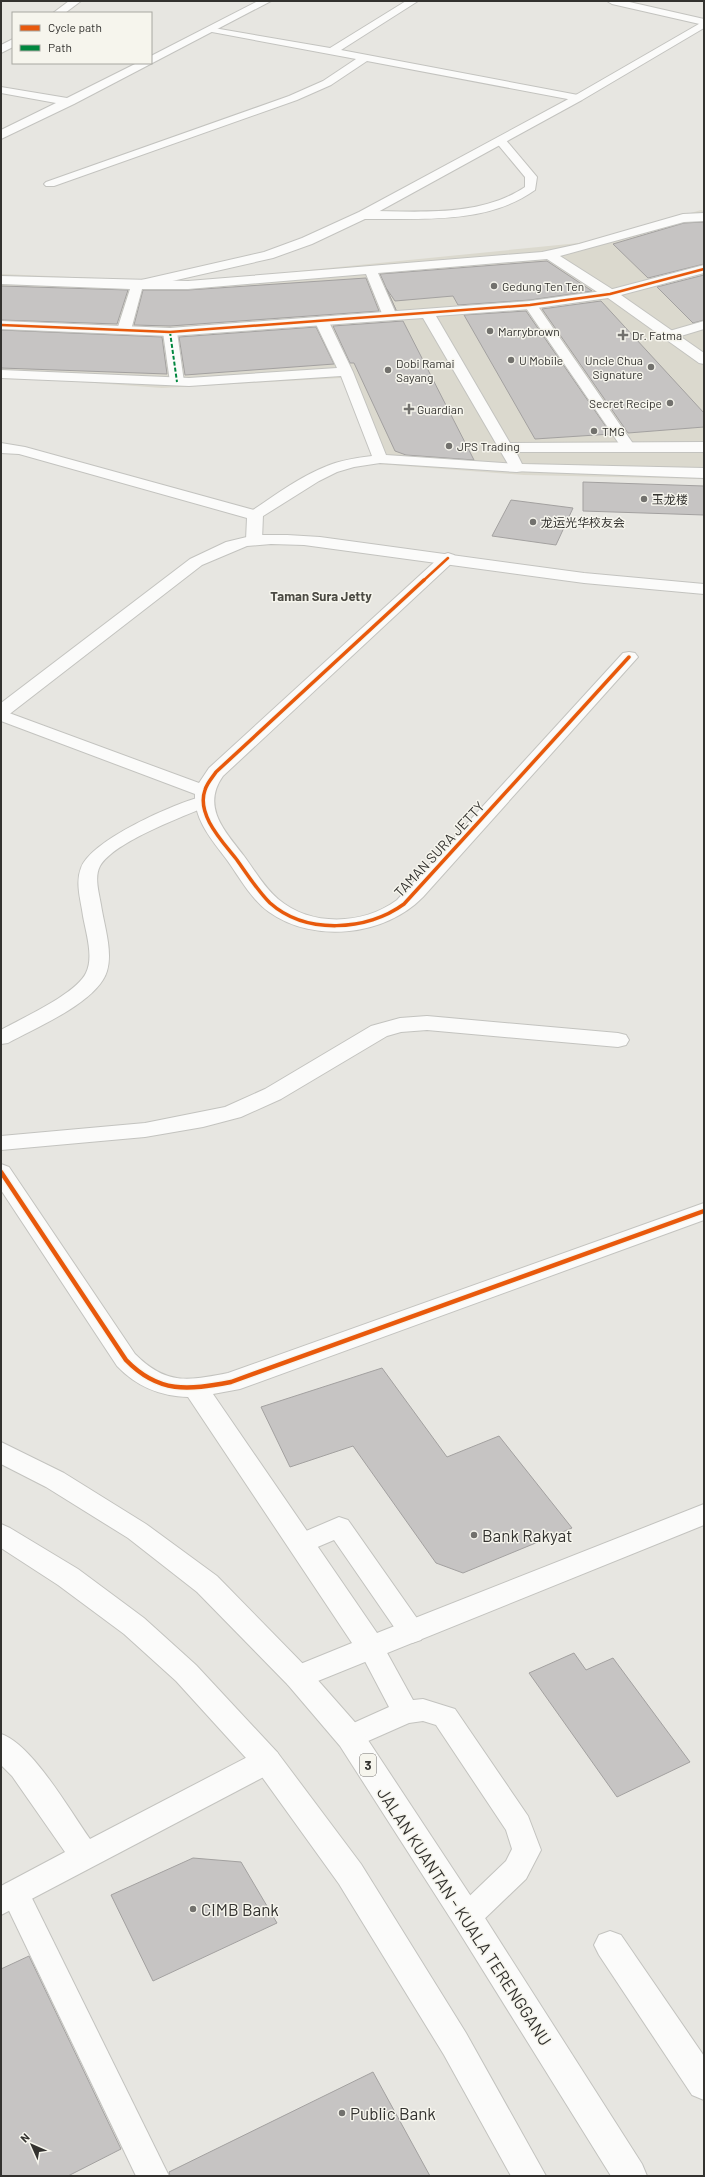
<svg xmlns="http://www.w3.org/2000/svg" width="705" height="2177" viewBox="0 0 705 2177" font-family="Barlow,'Noto Sans SC',sans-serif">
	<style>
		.built { fill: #dbd9ce }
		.building { fill: #c6c4c3; stroke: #a3a1a0 }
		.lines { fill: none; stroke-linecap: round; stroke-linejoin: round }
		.service-casing { stroke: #c3c3bf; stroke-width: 2 }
		.pedestrian-casing { stroke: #c3c3bf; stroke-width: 2 }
		.minor-casing { stroke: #c3c3bf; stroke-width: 2 }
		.tertiary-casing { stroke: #c3c3bf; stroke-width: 2 }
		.trunk-casing { stroke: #c3c3bf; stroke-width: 2 }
		.service { fill: #fbfbfa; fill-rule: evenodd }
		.pedestrian { fill: #fbfbfa; fill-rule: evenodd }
		.minor { fill: #fbfbfa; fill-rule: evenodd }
		.tertiary { fill: #fbfbfa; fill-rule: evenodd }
		.trunk { fill: #fbfbfa; fill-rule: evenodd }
		.quiet { stroke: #00873e; stroke-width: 2; stroke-dasharray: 4 2; stroke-linecap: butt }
		.cycleway-far2-casing { stroke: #f6f5ed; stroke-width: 4 }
		.cycleway-far1-casing { stroke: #f6f5ed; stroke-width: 5.5 }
		.cycleway-casing { stroke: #f6f5ed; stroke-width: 7 }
		.cycleway-far2 { stroke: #e8590c; stroke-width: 2.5 }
		.cycleway-far1 { stroke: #e8590c; stroke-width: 3.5 }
		.cycleway { stroke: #e8590c; stroke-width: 4.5 }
		.poi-dot { fill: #72716d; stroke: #f6f5ed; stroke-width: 1.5 }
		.labels { text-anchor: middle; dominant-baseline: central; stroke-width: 3; stroke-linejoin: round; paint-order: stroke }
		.far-poi-label { font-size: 12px; fill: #33322f; stroke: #f6f5ed; text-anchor: start }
		.far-neighbourhood-label { font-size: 13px; font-weight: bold; fill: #4b4a43; stroke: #f6f5ed }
		.shield { fill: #f6f5ed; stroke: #6e6c68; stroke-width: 1 }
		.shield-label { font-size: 13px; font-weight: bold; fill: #33322f }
		.street-label { font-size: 14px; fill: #33322f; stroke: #f6f5ed }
		.near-poi-label { font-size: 17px; fill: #33322f; stroke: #f6f5ed; text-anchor: start }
		.near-street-label { font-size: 17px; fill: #33322f; stroke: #f6f5ed }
	</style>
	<rect width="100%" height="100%" fill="#e7e6e1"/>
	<path class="built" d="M701,210L704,211V479L524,475L378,464L341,378L162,388L1,376V274L190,282L589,242Z"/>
	<g class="building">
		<path d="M704,222V264L648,278L613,244L684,223Z"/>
		<path d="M547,261L592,291L530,300L458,305L453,296L395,301L386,288L396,310L380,274Z"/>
		<path d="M704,275V320L693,323L657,287Z"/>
		<path d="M366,278L379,311L170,326L134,325L143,290H188Z"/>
		<path d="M1,286L128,290L117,324L1,320Z"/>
		<path d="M601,301L704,413V427L628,433L542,309Z"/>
		<path d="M526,311L611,434L535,439L464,315Z"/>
		<path d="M403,321L474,460L406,455L395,451L354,363H350L333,326Z"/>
		<path d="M316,327L334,364L185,375L179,337Z"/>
		<path d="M1,330L162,337L167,374L1,368Z"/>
		<path d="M583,482L704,486V515L583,511Z"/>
		<path d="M511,500L573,508L556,545L492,536Z"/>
		<path d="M382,1368L447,1457L499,1436L572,1528L463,1573L436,1563L353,1446L290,1467L261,1407Z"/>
		<path d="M574,1653L586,1670L613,1658L690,1762L617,1797L529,1673Z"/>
		<path d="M193,1858L241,1862L277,1923L153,1981L111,1895Z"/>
		<path d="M29,1956L121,2149L68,2176H1V1969Z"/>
		<path d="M373,2072L430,2176H170L169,2172Z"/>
	</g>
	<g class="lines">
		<g class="service-casing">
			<g id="service">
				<path d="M406,1H418L341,50L578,95L583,98L578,101L367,61L331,85L297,100L54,186H46L44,184L46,182L289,96L323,81L356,59L212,32L208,31V27L330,48Z"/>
				<path d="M607,1H625L704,19V25L612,4Z"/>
				<path d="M501,138L505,139L537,177L535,190C486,225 420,218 363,219L357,215L363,211C416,211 479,218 525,187V177L495,141Z"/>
				<path d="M704,213V221L684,222L560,256L615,291L616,294L615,297H605L547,259L378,273L397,316L390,320L383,316L366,274L188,289H142L131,330L124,334L117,330L130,289L1,284V276L188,281L542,252L579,244L683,214Z"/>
				<path d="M530,301L535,302L634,445L636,448L634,451H624L524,305Z"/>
				<path d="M322,318L329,322L353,372L386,455L517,464L522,465L524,468L522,471L517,472L380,463L354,467L337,472L319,481L260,518H250L247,515L250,512C274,496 299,477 327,466C341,460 356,458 372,456L341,376L189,386L1,378V370L189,378L337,368L315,322Z"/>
				<path d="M704,321V329L671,339L664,335L666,332Z"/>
				<path d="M204,796L210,797L213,801L210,805C183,817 115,841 100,866C94,877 99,893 101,905C104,925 113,951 107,971C98,1002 35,1028 8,1043L1,1044V1030C22,1018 76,994 86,973C94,957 86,933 83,916C81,901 75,883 81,868C91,840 175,803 204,796Z"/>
				<path d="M339,1517L348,1520L421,1624L425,1632L421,1640L412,1643L403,1640L334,1540L301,1554L292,1551L288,1544L292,1537Z"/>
				<path d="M371,1637L380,1640L413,1700L423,1699L455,1709L528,1816L541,1850L526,1879L477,1926L467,1930L457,1926L452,1917L457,1908L506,1861L512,1849L506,1830L436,1725L423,1721L409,1723L350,1749L340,1745L336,1737L340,1729L389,1707L358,1648L362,1640Z"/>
				<path d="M15,1880L25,1884L169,2176H136L1,1894L5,1884Z"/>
			</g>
		</g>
		<g class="pedestrian-casing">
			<path id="pedestrian" d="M170,328L177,332L184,382L182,385H172L170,382L163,332Z"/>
		</g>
		<g class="minor-casing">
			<g id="minor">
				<path d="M69,1H81L65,13H53Z"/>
				<path d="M258,1H271L74,104L1,139V130L56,103L1,93V87L67,98L137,63H151V56Z"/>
				<path d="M704,21V28L582,100L367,218L312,244L273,258L137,289L130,285L137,281L264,252L302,238L359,212L574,96Z"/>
				<path d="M13,39V47L1,53V45Z"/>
				<path d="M704,265V273L621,295L704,353V364L699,363L608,298L530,309L436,316L510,443L704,442V452H516L522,464L704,468V478L512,471L423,318L170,336L1,329V321L170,328L530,301L609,290Z"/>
				<path d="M1,443L25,447L261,512L263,515L262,540L260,543H248L246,540L247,518L19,454L1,453Z"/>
				<path d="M448,553L454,555L456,558L454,561L223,776C201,807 225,831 244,856C255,871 264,887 278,899C311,927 363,925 397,900L623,653L629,652L635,653L638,657L423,897C385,936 314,944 269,912C251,899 240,878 227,860C212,840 194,820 195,794L1,721V710L199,783L209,768L442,555Z"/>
				<path d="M427,1016L618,1033L626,1035L629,1040L626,1045L618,1047L427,1030L401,1032L387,1036L281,1099L241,1117L203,1127L145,1137L1,1150V1136L145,1123L225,1107L265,1089L371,1026L400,1018Z"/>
				<path d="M1,1164L9,1167L135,1354C166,1385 187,1381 228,1373L704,1203V1220L240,1389L213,1394L377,1633L704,1504V1525L308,1685L298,1689L288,1685L284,1677L288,1669L352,1643L188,1397C160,1396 137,1387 117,1366L1,1190Z"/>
				<path d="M1,1734C32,1744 70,1811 90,1839L257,1752L267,1749L277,1752L282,1761L277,1770L1,1915V1886L65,1852L12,1776L1,1765Z"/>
				<path d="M610,1931L621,1935L704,2056V2100L692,2095L599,1955L594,1945L599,1935Z"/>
			</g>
		</g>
		<g class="tertiary-casing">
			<path id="tertiary" d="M255,535H287L320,537L584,573L704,584V594L584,583L304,545L271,544L247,546L202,565L7,716L1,717V703L190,559L226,542Z"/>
		</g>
		<g class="trunk-casing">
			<g id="trunk">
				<path d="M1,1442L64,1473L146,1524L217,1576L308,1669L360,1728L478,1907L642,2164L647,2176H611L456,1927L340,1746L288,1685L197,1592L128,1538L46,1487L1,1464Z"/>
				<path d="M1,1524L10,1528L78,1569L144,1618L196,1665L277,1752L361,1864L466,2033L546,2176H511L444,2055L339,1884L257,1770L176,1681L124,1634L58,1585L1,1548Z"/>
			</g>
		</g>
		<use href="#service" class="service"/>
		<use href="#pedestrian" class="pedestrian"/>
		<use href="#minor" class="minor"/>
		<use href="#tertiary" class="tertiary"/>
		<use href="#trunk" class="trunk"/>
		<path class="quiet" d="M170,332L177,382"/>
		<g class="cycleway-far2-casing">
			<g id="cycleway-far2">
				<path d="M1,325L170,332L530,305L610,294L704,269"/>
				<path d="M423,581L448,558"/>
			</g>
		</g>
		<g class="cycleway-far1-casing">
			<path id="cycleway-far1" d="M424,580L216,772C212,778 207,783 205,790C196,815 223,842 237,860C247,874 257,890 270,903C306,935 367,931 404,904L629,657"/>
		</g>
		<g class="cycleway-casing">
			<path id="cycleway" d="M1,1172L126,1360C159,1394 188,1390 231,1382L704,1211"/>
		</g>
		<use href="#cycleway-far2" class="cycleway-far2"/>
		<use href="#cycleway-far1" class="cycleway-far1"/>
		<use href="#cycleway" class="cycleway"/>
	</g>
	<g class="poi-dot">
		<circle cx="494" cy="286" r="4"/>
		<circle cx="490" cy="331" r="4"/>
		<path d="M621 329h4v4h4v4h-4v4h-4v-4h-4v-4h4z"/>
		<circle cx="511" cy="360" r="4"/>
		<circle cx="651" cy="367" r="4"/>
		<circle cx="388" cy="370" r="4"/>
		<circle cx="670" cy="403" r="4"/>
		<path d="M407 403h4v4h4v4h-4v4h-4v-4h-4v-4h4z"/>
		<circle cx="594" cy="431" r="4"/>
		<circle cx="449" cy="446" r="4"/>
		<circle cx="644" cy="499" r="4"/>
		<circle cx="533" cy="522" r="4"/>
		<circle cx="474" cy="1535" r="4"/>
		<circle cx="193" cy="1909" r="4"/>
		<circle cx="342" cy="2113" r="4"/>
	</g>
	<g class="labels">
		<g class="far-poi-label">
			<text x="502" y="286">Gedung Ten Ten</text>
			<text x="498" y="331">Marrybrown</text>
			<text x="632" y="335">Dr. Fatma</text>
			<text x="519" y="360">U Mobile</text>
			<text x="643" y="360" text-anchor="end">Uncle Chua<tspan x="643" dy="14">Signature</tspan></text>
			<text x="396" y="363">Dobi Ramai<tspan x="396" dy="14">Sayang</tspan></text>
			<text x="662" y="403" text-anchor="end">Secret Recipe</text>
			<text x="417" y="409">Guardian</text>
			<text x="602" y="431">TMG</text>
			<text x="457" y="446">JPS Trading</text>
			<text x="652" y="499">玉龙楼</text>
			<text x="541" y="522">龙运光华校友会</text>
		</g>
		<g class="far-neighbourhood-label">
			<text x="321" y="596">Taman Sura Jetty</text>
		</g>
		<rect class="shield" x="360" y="1754" width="16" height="22" rx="3"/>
		<g class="shield-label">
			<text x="368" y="1765">3</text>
		</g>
		<g class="street-label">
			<text transform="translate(439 849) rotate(-47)">TAMAN SURA JETTY</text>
		</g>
		<g class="near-poi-label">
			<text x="482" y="1535">Bank Rakyat</text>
			<text x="201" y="1909">CIMB Bank</text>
			<text x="350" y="2113">Public Bank</text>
		</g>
		<g class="near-street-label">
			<text transform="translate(465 1916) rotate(57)">JALAN KUANTAN - KUALA TERENGGANU</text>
		</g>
	</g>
	<rect width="705" height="2177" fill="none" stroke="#33322f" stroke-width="4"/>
	<rect x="12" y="12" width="140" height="52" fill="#f6f5ed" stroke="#a8a7a1"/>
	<rect x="20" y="25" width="20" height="6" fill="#e8590c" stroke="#a8a7a1"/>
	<text x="48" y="32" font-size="12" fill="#33322f">Cycle path</text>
	<rect x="20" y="45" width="20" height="6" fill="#00873e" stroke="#a8a7a1"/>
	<text x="48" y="52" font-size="12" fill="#33322f">Path</text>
	<g transform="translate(32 2145) rotate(315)" stroke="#f6f5ed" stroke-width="3" paint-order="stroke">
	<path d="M0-3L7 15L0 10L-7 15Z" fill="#33322f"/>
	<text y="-6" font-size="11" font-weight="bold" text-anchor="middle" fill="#33322f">N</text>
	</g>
</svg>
